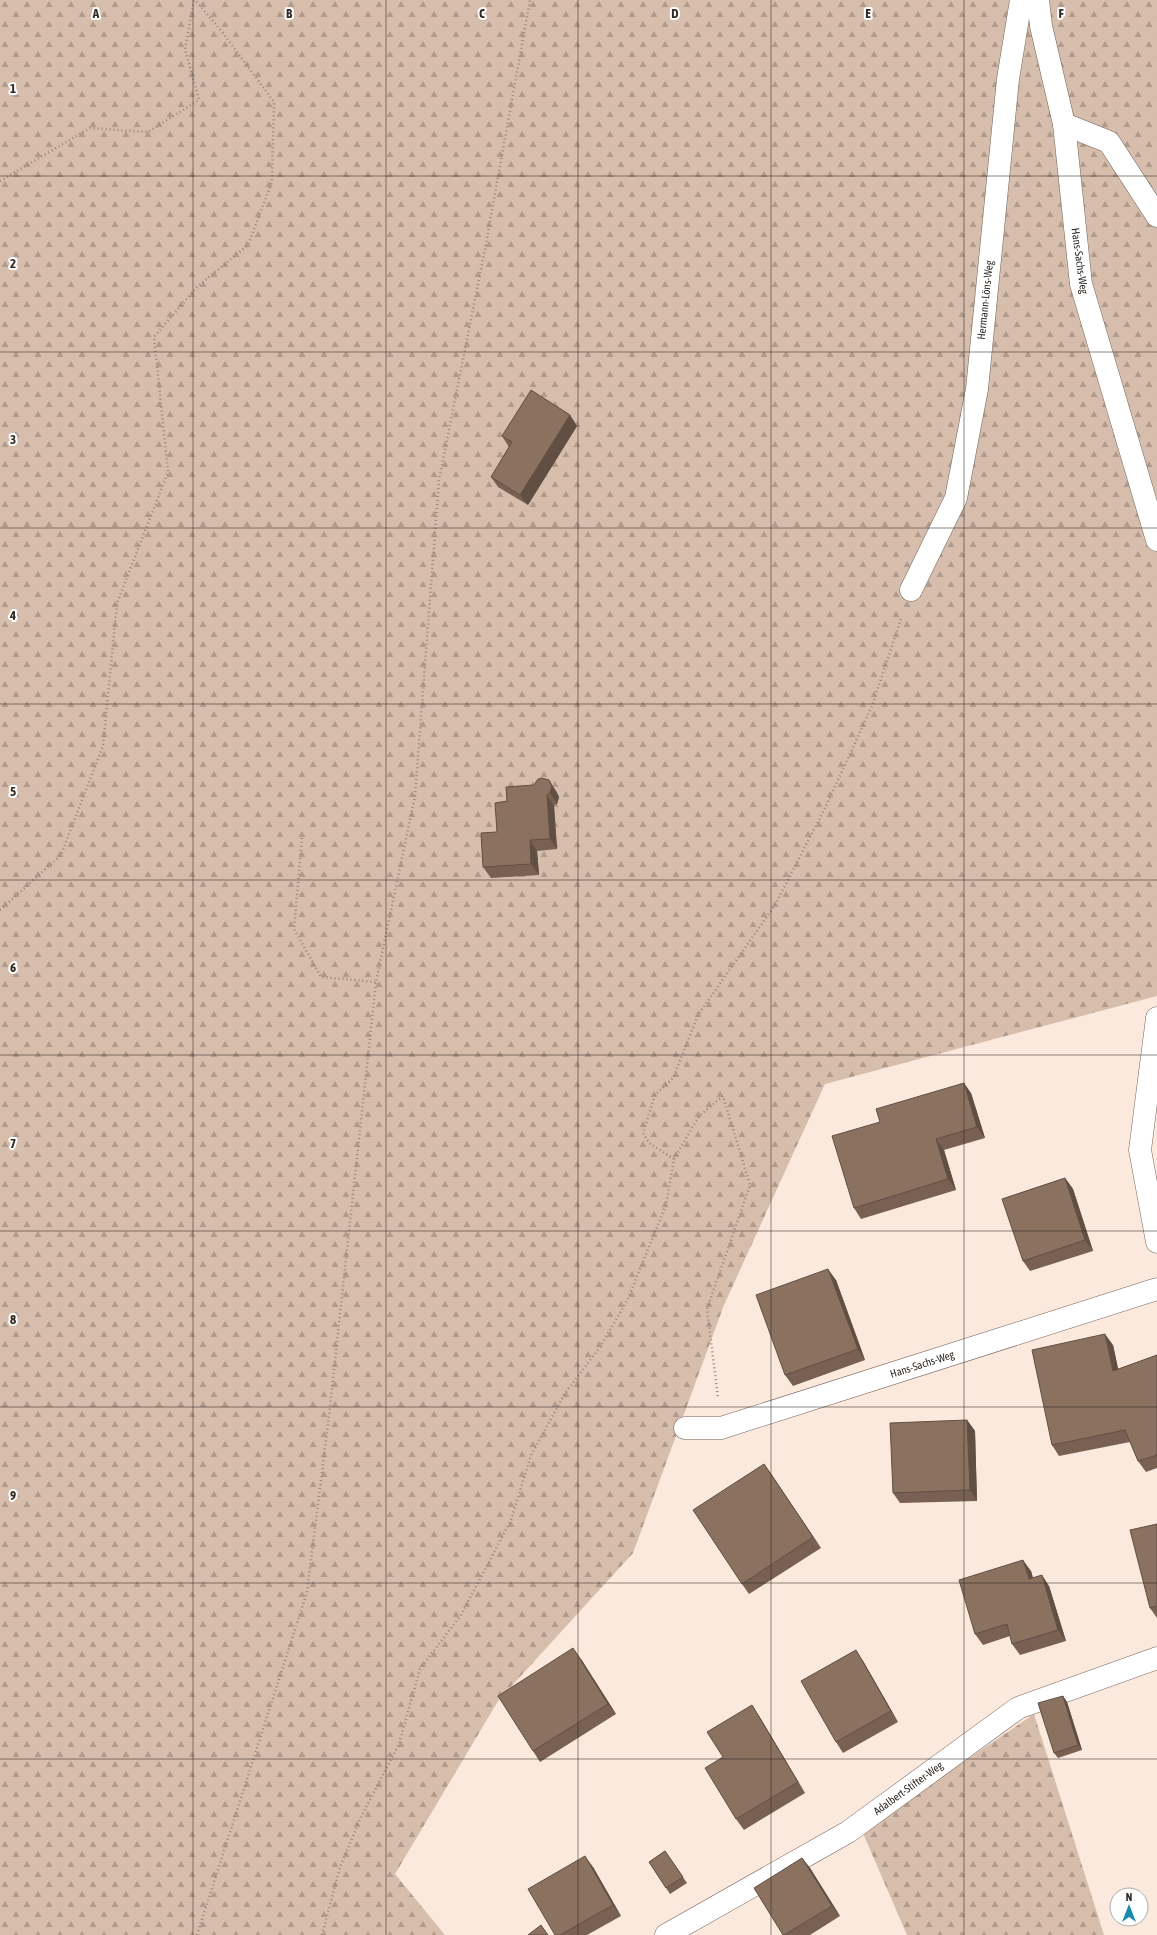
<svg xmlns="http://www.w3.org/2000/svg" width="1157" height="1935" viewBox="0 0 1157 1935" font-family="'Asap Condensed',sans-serif">
	<style>
		.forest { fill: url(#forest-firs) }
		.lines { fill: none; stroke-linecap: round; stroke-linejoin: round }
		.minor-casing { stroke: #736359; stroke-width: 23 }
		.path { stroke: #94877f; stroke-width: 2.5; stroke-dasharray: 1 3; stroke-linecap: butt }
		.minor { stroke: #fff; stroke-width: 22 }
		.wall { fill: #786153 }
		.shaded-wall { fill: #614f43 }
		.building { fill: #8b7160; stroke: #614f43 }
		.grid { fill: none; stroke: #312a25; stroke-width: 1; stroke-opacity: 0.55 }
		.labels { text-anchor: middle; dominant-baseline: central; stroke-width: 4; stroke-linejoin: round; paint-order: stroke }
		.street-label { font-size: 11px; fill: #312a25; stroke: #fff }
		.grid-label { font-size: 13px; text-anchor: middle; font-weight: bold; fill: #312a25; stroke: #fff; stroke-width: 4; stroke-linejoin: round; paint-order: stroke }
	</style>
	<defs>
		<pattern id="forest-firs" width="22" height="20" patternUnits="userSpaceOnUse"><rect width="22" height="20" fill="#d7bdac"/><path d="M5 1l3.5 6h-7zM16 11l3.5 6h-7z" fill="#af9a8c"/></pattern>
	</defs>
	<rect width="100%" height="100%" fill="#fce9dd"/>
	<g class="forest">
		<path d="M0,0H1157V996L825,1084L724,1305L633,1553L498,1701L395,1874L445,1935H0Z"/>
		<path d="M1034,1714L1104,1935H907L862,1831Z"/>
	</g>
	<g class="lines">
		<g class="minor-casing">
			<g id="minor">
				<path d="M1038,0L1041,26L1064,124L1081,284L1157,540"/>
				<path d="M1064,124L1109,142L1157,216"/>
				<path d="M911,590L956,498L977,389L1008,79L1021,0"/>
				<path d="M1157,1018L1140,1150L1157,1242"/>
				<path d="M685,1428H721L1157,1289"/>
				<path d="M666,1935L848,1832L1018,1708L1157,1658"/>
			</g>
		</g>
		<g class="path">
			<path d="M0,181L90,128L148,132L199,100L185,49L194,0"/>
			<path d="M302,838L294,929L321,977L376,982"/>
			<path d="M0,910L61,855L103,746L117,603L168,472L154,337L197,287L248,245L272,182L274,102L223,33L195,0"/>
			<path d="M674,1159L649,1143L643,1133L655,1095L673,1078L698,1015L775,905L826,806L872,706L901,619"/>
			<path d="M197,1935L307,1592L329,1416L376,982L415,796L439,480L485,249L530,0"/>
			<path d="M322,1935L340,1867L362,1815L399,1744L420,1669L461,1615L511,1520L531,1455L564,1395L600,1347L627,1301L666,1205L674,1159L699,1116L723,1096L750,1185L707,1309L718,1398"/>
		</g>
		<use href="#minor" class="minor"/>
	</g>
	<g class="wall">
		<path d="M570,415L577,426L528,505L498,487L491,477L509,447L502,436Z"/>
		<path d="M534,785L556,791L559,797L557,804L554,806L557,849L537,851L539,875L491,878L483,867L497,832L507,801Z"/>
		<path d="M971,1093L985,1138L944,1150L956,1190L861,1219L854,1208L880,1122Z"/>
		<path d="M1065,1178L1073,1189L1093,1251L1030,1271L1023,1261Z"/>
		<path d="M836,1280L865,1360L793,1386L785,1375Z"/>
		<path d="M1113,1345L1118,1369L1157,1355V1468L1146,1472L1138,1461L1130,1442L1059,1456L1052,1445Z"/>
		<path d="M967,1420L975,1431L977,1501L900,1503L893,1493Z"/>
		<path d="M764,1464L821,1548L749,1594L742,1584Z"/>
		<path d="M1157,1524V1618L1150,1608Z"/>
		<path d="M1031,1571L1033,1578L1049,1586L1066,1641L1020,1655L1012,1644L1010,1636L983,1645L975,1634Z"/>
		<path d="M581,1659L616,1714L540,1762L533,1751Z"/>
		<path d="M863,1661L898,1722L843,1753L836,1742Z"/>
		<path d="M1063,1696L1067,1702L1082,1750L1058,1758L1054,1753Z"/>
		<path d="M759,1716L805,1793L744,1830L736,1819L723,1757Z"/>
		<path d="M665,1851L687,1883L670,1894L649,1862Z"/>
		<path d="M802,1858L810,1868L840,1916L810,1935H783Z"/>
		<path d="M593,1867L621,1916L587,1935H555Z"/>
	</g>
	<g class="shaded-wall">
		<path d="M570,415L577,426L528,505L520,495Z"/>
		<path d="M549,780L556,791L559,797L557,804L550,793Z"/>
		<path d="M547,795L554,806L557,849L550,839Z"/>
		<path d="M530,840L537,851L539,875L531,864Z"/>
		<path d="M964,1083L971,1093L985,1138L977,1127Z"/>
		<path d="M936,1139L944,1150L956,1190L948,1179Z"/>
		<path d="M1065,1178L1073,1189L1093,1251L1085,1240Z"/>
		<path d="M828,1269L836,1280L865,1360L858,1349Z"/>
		<path d="M1105,1334L1113,1345L1121,1382L1113,1371Z"/>
		<path d="M967,1420L975,1431L977,1501L970,1490Z"/>
		<path d="M764,1464L772,1475L821,1548L813,1537Z"/>
		<path d="M1023,1560L1031,1571L1036,1590L1029,1579Z"/>
		<path d="M1042,1575L1049,1586L1066,1641L1058,1630Z"/>
		<path d="M573,1648L581,1659L616,1714L608,1704Z"/>
		<path d="M856,1650L863,1661L898,1722L891,1711Z"/>
		<path d="M1063,1696L1067,1702L1082,1750L1078,1745Z"/>
		<path d="M752,1705L759,1716L805,1793L798,1782Z"/>
		<path d="M585,1856L593,1867L621,1916L613,1905Z"/>
		<path d="M802,1858L810,1868L840,1916L832,1906Z"/>
	</g>
	<g class="building">
		<path d="M531,390L570,415L520,495L491,477L512,442L502,436Z"/>
		<path d="M542,778L549,780L552,786L550,793L547,795L550,839L530,840L531,864L483,867L481,833L497,832L495,803L507,801L506,787L534,785L538,779Z"/>
		<path d="M964,1083L977,1127L936,1139L948,1179L854,1208L832,1136L880,1122L876,1109Z"/>
		<path d="M1065,1178L1085,1240L1023,1261L1002,1199Z"/>
		<path d="M828,1269L858,1349L785,1375L756,1295Z"/>
		<path d="M1105,1334L1113,1371L1157,1355V1455L1138,1461L1125,1430L1052,1445L1032,1350Z"/>
		<path d="M967,1420L970,1490L893,1493L890,1423Z"/>
		<path d="M764,1464L813,1537L742,1584L693,1510Z"/>
		<path d="M1157,1524V1606L1150,1608L1130,1530Z"/>
		<path d="M1023,1560L1029,1579L1042,1575L1058,1630L1012,1644L1007,1624L975,1634L959,1580Z"/>
		<path d="M573,1648L608,1704L533,1751L498,1696Z"/>
		<path d="M856,1650L891,1711L836,1742L801,1681Z"/>
		<path d="M1063,1696L1078,1745L1054,1753L1038,1703Z"/>
		<path d="M752,1705L798,1782L736,1819L705,1768L723,1757L707,1732Z"/>
		<path d="M665,1851L683,1877L666,1888L649,1862Z"/>
		<path d="M585,1856L613,1905L560,1935H555L528,1889Z"/>
		<path d="M802,1858L832,1906L784,1935H783L754,1888Z"/>
		<path d="M541,1925L548,1935H528Z"/>
	</g>
	<path class="grid" d="M193,0V1935M386,0V1935M578,0V1935M771,0V1935M964,0V1935M0,176H1157M0,352H1157M0,528H1157M0,704H1157M0,880H1157M0,1055H1157M0,1231H1157M0,1407H1157M0,1583H1157M0,1759H1157"/>
	<g class="labels">
		<g class="street-label">
			<text transform="translate(1080 261) rotate(82)">Hans-Sachs-Weg</text>
			<text transform="translate(985 300) rotate(-84)">Hermann-Löns-Weg</text>
			<text transform="translate(922 1364) rotate(-18)">Hans-Sachs-Weg</text>
			<text transform="translate(908 1788) rotate(-36)">Adalbert-Stifter-Weg</text>
		</g>
	</g>
	<g class="grid-label">
		<text x="96" y="18">A</text>
		<text x="289" y="18">B</text>
		<text x="482" y="18">C</text>
		<text x="675" y="18">D</text>
		<text x="868" y="18">E</text>
		<text x="1061" y="18">F</text>
		<text x="13" y="93">1</text>
		<text x="13" y="268">2</text>
		<text x="13" y="444">3</text>
		<text x="13" y="620">4</text>
		<text x="13" y="796">5</text>
		<text x="13" y="972">6</text>
		<text x="13" y="1148">7</text>
		<text x="13" y="1324">8</text>
		<text x="13" y="1500">9</text>
	</g>
	<g transform="translate(1129 1907)"><circle r="19" fill="#ffffff" stroke="#adaaa8"/>
	<path d="M0-3L7 15L0 10L-7 15Z" fill="#1a8ab0"/>
	<text y="-6" font-size="11" font-weight="bold" text-anchor="middle" fill="#312a25">N</text>
	</g>
</svg>
